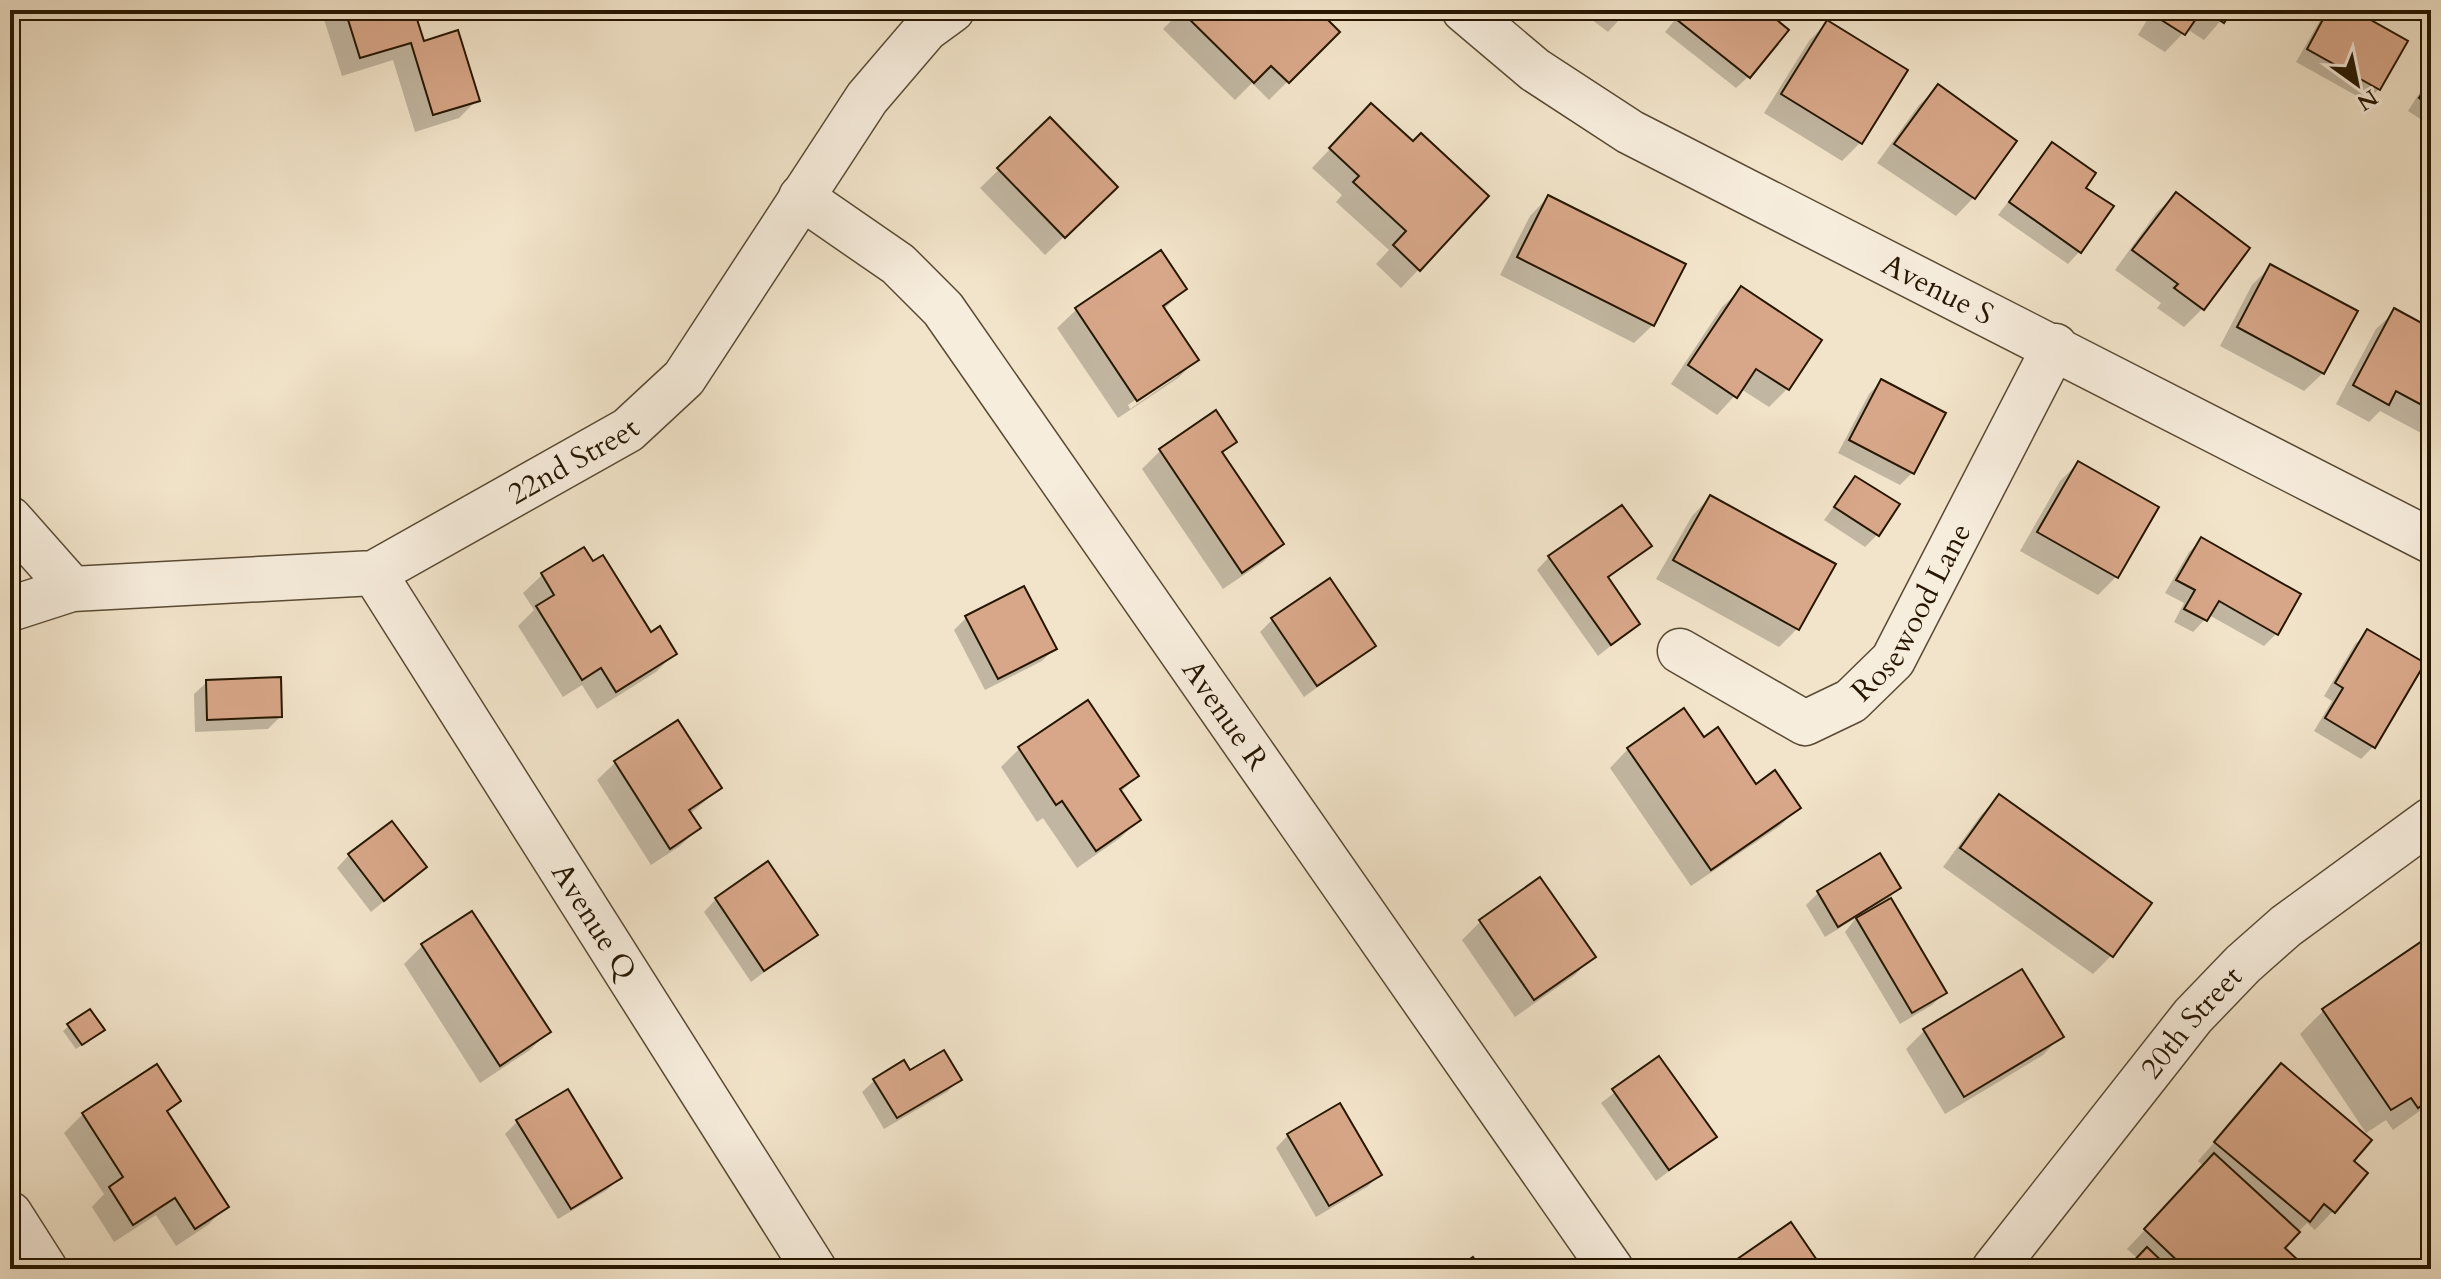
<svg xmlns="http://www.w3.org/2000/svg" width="2441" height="1279" viewBox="0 0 2441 1279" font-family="Cardo,serif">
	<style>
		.shadow { fill: #0003; fill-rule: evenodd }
		.building { fill: #d8a789; stroke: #261601; stroke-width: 2 }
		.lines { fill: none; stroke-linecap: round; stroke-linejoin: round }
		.minor-casing { stroke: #594a33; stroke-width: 47 }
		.minor { stroke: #f7eddd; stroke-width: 44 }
		.labels { text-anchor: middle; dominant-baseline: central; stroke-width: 8; stroke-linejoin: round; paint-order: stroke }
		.street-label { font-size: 30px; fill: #261601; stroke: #f7eddd }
	</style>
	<rect width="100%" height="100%" fill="#f2e4ca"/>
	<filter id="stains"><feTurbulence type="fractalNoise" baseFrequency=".0025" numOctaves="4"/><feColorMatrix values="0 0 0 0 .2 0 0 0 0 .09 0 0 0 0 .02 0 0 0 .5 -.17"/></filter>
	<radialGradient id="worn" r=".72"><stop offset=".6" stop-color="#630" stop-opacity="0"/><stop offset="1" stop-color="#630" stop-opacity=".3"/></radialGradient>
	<g class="shadow">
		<path d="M321,10H412L422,43L477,100L459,118L415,132L393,60L342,76Z"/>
		<path d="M1182,10H1316L1337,32L1269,100L1252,83L1235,100L1163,29Z"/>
		<path d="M1579,10H1628L1608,32Z"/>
		<path d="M1683,10H1762L1749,76L1736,88L1665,32Z"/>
		<path d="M2131,10H2230L2204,40L2187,29L2165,52L2138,35L2147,20Z"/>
		<path d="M2326,10H2349L2379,89L2366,101L2296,62Z"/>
		<path d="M1827,22L1905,70L1860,143L1842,161L1764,113L1809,41Z"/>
		<path d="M2431,75V126L2408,111Z"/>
		<path d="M1938,87L1974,197L1956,216L1877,163L1919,105Z"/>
		<path d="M1371,106L1419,269L1401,288L1376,264L1389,250L1336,202L1342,195L1312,168Z"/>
		<path d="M1050,120L1097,205L1045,255L980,188Z"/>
		<path d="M2052,145L2084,188L2080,251L2068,264L1998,215Z"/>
		<path d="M2176,194L2202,309L2184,327L2157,308L2161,303L2115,270L2157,212Z"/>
		<path d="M1548,197L1653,325L1634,343L1500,275L1530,216Z"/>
		<path d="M1161,253L1185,289L1163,310L1196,360L1178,378L1118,418L1057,328L1076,310ZM1178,371V376L1130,409L1128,405Z"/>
		<path d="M2271,266L2323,373L2304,391L2220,346L2252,285Z"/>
		<path d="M1741,289L1787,389L1769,407L1741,389L1717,415L1671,384L1722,307Z"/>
		<path d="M2395,311L2431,330V423L2421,433L2380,411L2369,422L2336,404L2376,329Z"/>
		<path d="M1881,382L1912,473L1900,485L1838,453L1869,394Z"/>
		<path d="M1215,413L1234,442L1221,455L1282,544L1263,562L1223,589L1142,469L1160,451Z"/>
		<path d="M2078,463L2116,577L2098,595L2020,551L2060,481Z"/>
		<path d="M1855,478L1877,535L1865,547L1824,520Z"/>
		<path d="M1710,497L1798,628L1779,647L1656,579L1692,516Z"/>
		<path d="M2201,540L2277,633L2264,646L2209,615L2193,632L2174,622L2184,603L2165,593L2189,552Z"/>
		<path d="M1649,546L1607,579L1638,624L1598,656L1537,570L1549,557Z"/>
		<path d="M583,549L650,635L674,654L656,672L597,709L582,685L563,697L518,626L534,610L523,593L542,575Z"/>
		<path d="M966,618L1055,648L1042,661L985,690L954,630Z"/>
		<path d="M1272,620L1374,646L1304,697L1260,632Z"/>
		<path d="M2368,632L2373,747L2361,759L2314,731L2332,701L2324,696L2355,644Z"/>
		<path d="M207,682L280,717L268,729L195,732L194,694Z"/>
		<path d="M1087,703L1137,776L1120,793L1139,820L1120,838L1077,868L1043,818L1037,822L1001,767L1019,749Z"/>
		<path d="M1704,740L1756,786L1798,808L1780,826L1691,886L1610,768L1628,749Z"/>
		<path d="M616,762L720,788L690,814L699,828L680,846L651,865L597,780Z"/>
		<path d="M1999,796L2149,903L2111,956L2093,974L1943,867L1981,815Z"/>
		<path d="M349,855L425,867L371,912L337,868Z"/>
		<path d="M1880,856L1899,888L1889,898L1945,992L1932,1005L1900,1024L1845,932L1856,918L1825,937L1806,905L1818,893Z"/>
		<path d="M1539,880L1593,956L1575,975L1515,1017L1462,940L1480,922Z"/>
		<path d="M716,899L815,934L751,982L704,912Z"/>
		<path d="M471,914L548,1032L530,1050L480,1083L404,964L422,946Z"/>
		<path d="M2431,937V1103L2393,1130L2386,1120L2366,1133L2300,1034L2324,1010Z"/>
		<path d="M69,1026L96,1035L76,1049L63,1031Z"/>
		<path d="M1924,1031L2061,1036L2043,1055L1945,1114L1906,1049Z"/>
		<path d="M1658,1059L1714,1137L1656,1181L1601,1103Z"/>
		<path d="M2281,1066L2352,1161L2333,1211L2315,1230L2307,1223L2282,1248L2291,1269H2128L2138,1259L2127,1249L2204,1167L2198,1161Z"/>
		<path d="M909,1073L960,1079L947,1092L884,1129L862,1092L875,1080Z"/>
		<path d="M178,1101L166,1113L226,1207L208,1225L176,1246L156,1215L114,1242L92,1207L104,1194L64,1133L83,1114Z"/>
		<path d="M518,1121L620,1177L607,1190L558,1219L505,1134Z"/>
		<path d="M1288,1135L1380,1175L1367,1187L1316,1217L1276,1148Z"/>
	</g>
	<g class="building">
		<path d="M345,10H414L424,41L458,30L480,101L433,115L411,43L360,58Z"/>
		<path d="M1180,10H1318L1340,32L1289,83L1271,66L1254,83Z"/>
		<path d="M1683,10H1765L1789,30L1750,78L1676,19Z"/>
		<path d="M2159,10H2202L2185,35L2155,16Z"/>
		<path d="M2204,10H2232L2224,23Z"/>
		<path d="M2328,10H2353L2408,41L2380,90L2307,49Z"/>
		<path d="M1827,20L1908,70L1862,144L1781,94Z"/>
		<path d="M2431,79V106L2419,98Z"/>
		<path d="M1938,84L2017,141L1975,199L1894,144Z"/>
		<path d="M1371,103L1413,141L1421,133L1489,196L1420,271L1393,245L1406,231L1353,182L1359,176L1329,148Z"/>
		<path d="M1050,117L1118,187L1065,238L997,168Z"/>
		<path d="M2052,142L2096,173L2086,188L2114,206L2081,253L2009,202Z"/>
		<path d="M2176,192L2250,248L2204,310L2174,288L2178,284L2132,250Z"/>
		<path d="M1548,195L1686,264L1654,326L1517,257Z"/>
		<path d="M1161,250L1187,289L1163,306L1199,360L1137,401L1075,308Z"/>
		<path d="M2270,264L2358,311L2324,374L2237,327Z"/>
		<path d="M1741,286L1822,340L1789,390L1756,369L1737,398L1688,365Z"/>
		<path d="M2394,308L2431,328V410L2396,391L2389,405L2353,385Z"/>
		<path d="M1881,379L1946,413L1914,474L1849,440Z"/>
		<path d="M1216,410L1237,442L1222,452L1284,544L1242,573L1159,449Z"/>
		<path d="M2078,461L2159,507L2118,578L2037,532Z"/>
		<path d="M1855,476L1900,504L1879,536L1834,507Z"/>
		<path d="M1710,495L1836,564L1799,630L1673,560Z"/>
		<path d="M1622,505L1652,546L1608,577L1640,624L1611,645L1548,556Z"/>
		<path d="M2201,537L2301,594L2278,635L2219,601L2207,621L2184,609L2195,590L2176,580Z"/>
		<path d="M584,547L593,561L603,555L651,632L660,626L677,654L616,692L601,668L582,680L536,606L554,595L541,573Z"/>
		<path d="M1330,578L1376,646L1317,686L1271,618Z"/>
		<path d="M1024,586L1057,649L998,679L965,616Z"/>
		<path d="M2367,629L2425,663L2375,748L2325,718L2343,688L2335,683Z"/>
		<path d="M281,677L282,717L207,720L206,680Z"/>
		<path d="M1088,700L1139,776L1120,789L1141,820L1096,851L1062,801L1056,805L1018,747Z"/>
		<path d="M1684,708L1704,737L1718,727L1756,784L1775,770L1801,808L1711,870L1627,748Z"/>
		<path d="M678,720L722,788L689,810L701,828L670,849L614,761Z"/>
		<path d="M1999,794L2152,903L2113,957L1960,848Z"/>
		<path d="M392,821L427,867L384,901L348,854Z"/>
		<path d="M1880,853L1901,888L1838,927L1817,891Z"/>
		<path d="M768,861L818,935L764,971L715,898Z"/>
		<path d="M1540,877L1596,957L1534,1000L1479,920Z"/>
		<path d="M1891,898L1947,993L1912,1013L1856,918Z"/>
		<path d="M472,911L551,1032L500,1066L421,944Z"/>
		<path d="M2431,935V1099L2418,1108L2411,1098L2391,1110L2322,1009Z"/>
		<path d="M2022,969L2064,1037L1964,1097L1923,1029Z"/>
		<path d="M90,1009L105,1030L82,1045L67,1024Z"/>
		<path d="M944,1050L962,1080L897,1118L873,1079L904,1060L910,1070Z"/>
		<path d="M1659,1056L1717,1137L1669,1170L1612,1089Z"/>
		<path d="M2281,1063L2372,1140L2354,1161L2368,1173L2335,1213L2324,1204L2310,1222L2214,1142Z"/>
		<path d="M157,1064L181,1101L167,1111L229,1207L195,1229L175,1198L133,1225L109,1187L123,1177L82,1113Z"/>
		<path d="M568,1089L622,1178L571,1209L516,1120Z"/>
		<path d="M1340,1103L1382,1175L1329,1206L1287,1134Z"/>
		<path d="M2214,1153L2300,1232L2285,1248L2300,1262L2294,1269H2186L2144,1229Z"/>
		<path d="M1791,1222L1823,1269H1733L1730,1264Z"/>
		<path d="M2147,1247L2170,1269H2126Z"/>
		<path d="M1473,1257L1482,1269H1456Z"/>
	</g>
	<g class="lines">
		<g class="minor-casing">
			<g id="minor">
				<path id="s1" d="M1464,10L1535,70L1630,132L2431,541"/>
				<path id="s2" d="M801,197L898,264L943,309L1611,1269"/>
				<path d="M10,519L72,589"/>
				<path id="s3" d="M374,573L814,1269"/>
				<path id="s4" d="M10,609L72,589L374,573L628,430L684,378L867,98L926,29L952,10"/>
				<path id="s5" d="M1680,651L1805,723L1851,701L1893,660L2055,346"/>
				<path d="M10,1214L45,1269"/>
				<path id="s6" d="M1994,1269L2193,1016L2243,964L2286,926L2431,820"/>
			</g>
		</g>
		<use href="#minor" class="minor"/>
	</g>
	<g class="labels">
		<g class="street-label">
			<text stroke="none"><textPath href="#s1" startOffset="552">Avenue S</textPath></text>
			<text stroke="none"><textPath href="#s4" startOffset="596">22nd Street</textPath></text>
			<text stroke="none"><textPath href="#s5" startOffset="304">Rosewood Lane</textPath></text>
			<text stroke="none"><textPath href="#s2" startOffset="676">Avenue R</textPath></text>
			<text stroke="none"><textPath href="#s3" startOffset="412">Avenue Q</textPath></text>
			<text stroke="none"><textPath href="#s6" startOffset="316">20th Street</textPath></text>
		</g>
	</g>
	<rect width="2441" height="1279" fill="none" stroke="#f2e4ca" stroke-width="40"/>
	<rect x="12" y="12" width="2417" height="1255" fill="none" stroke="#261601" stroke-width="4"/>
	<rect x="20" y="20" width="2401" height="1239" fill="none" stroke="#261601" stroke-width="2"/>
	<g transform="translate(2357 84) rotate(147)" stroke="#f7eddd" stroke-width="6" paint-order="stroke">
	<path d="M0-6L14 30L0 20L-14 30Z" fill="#261601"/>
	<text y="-12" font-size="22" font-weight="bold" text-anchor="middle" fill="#261601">N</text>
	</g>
	<rect width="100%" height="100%" filter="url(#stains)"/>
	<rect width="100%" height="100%" fill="url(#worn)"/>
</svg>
